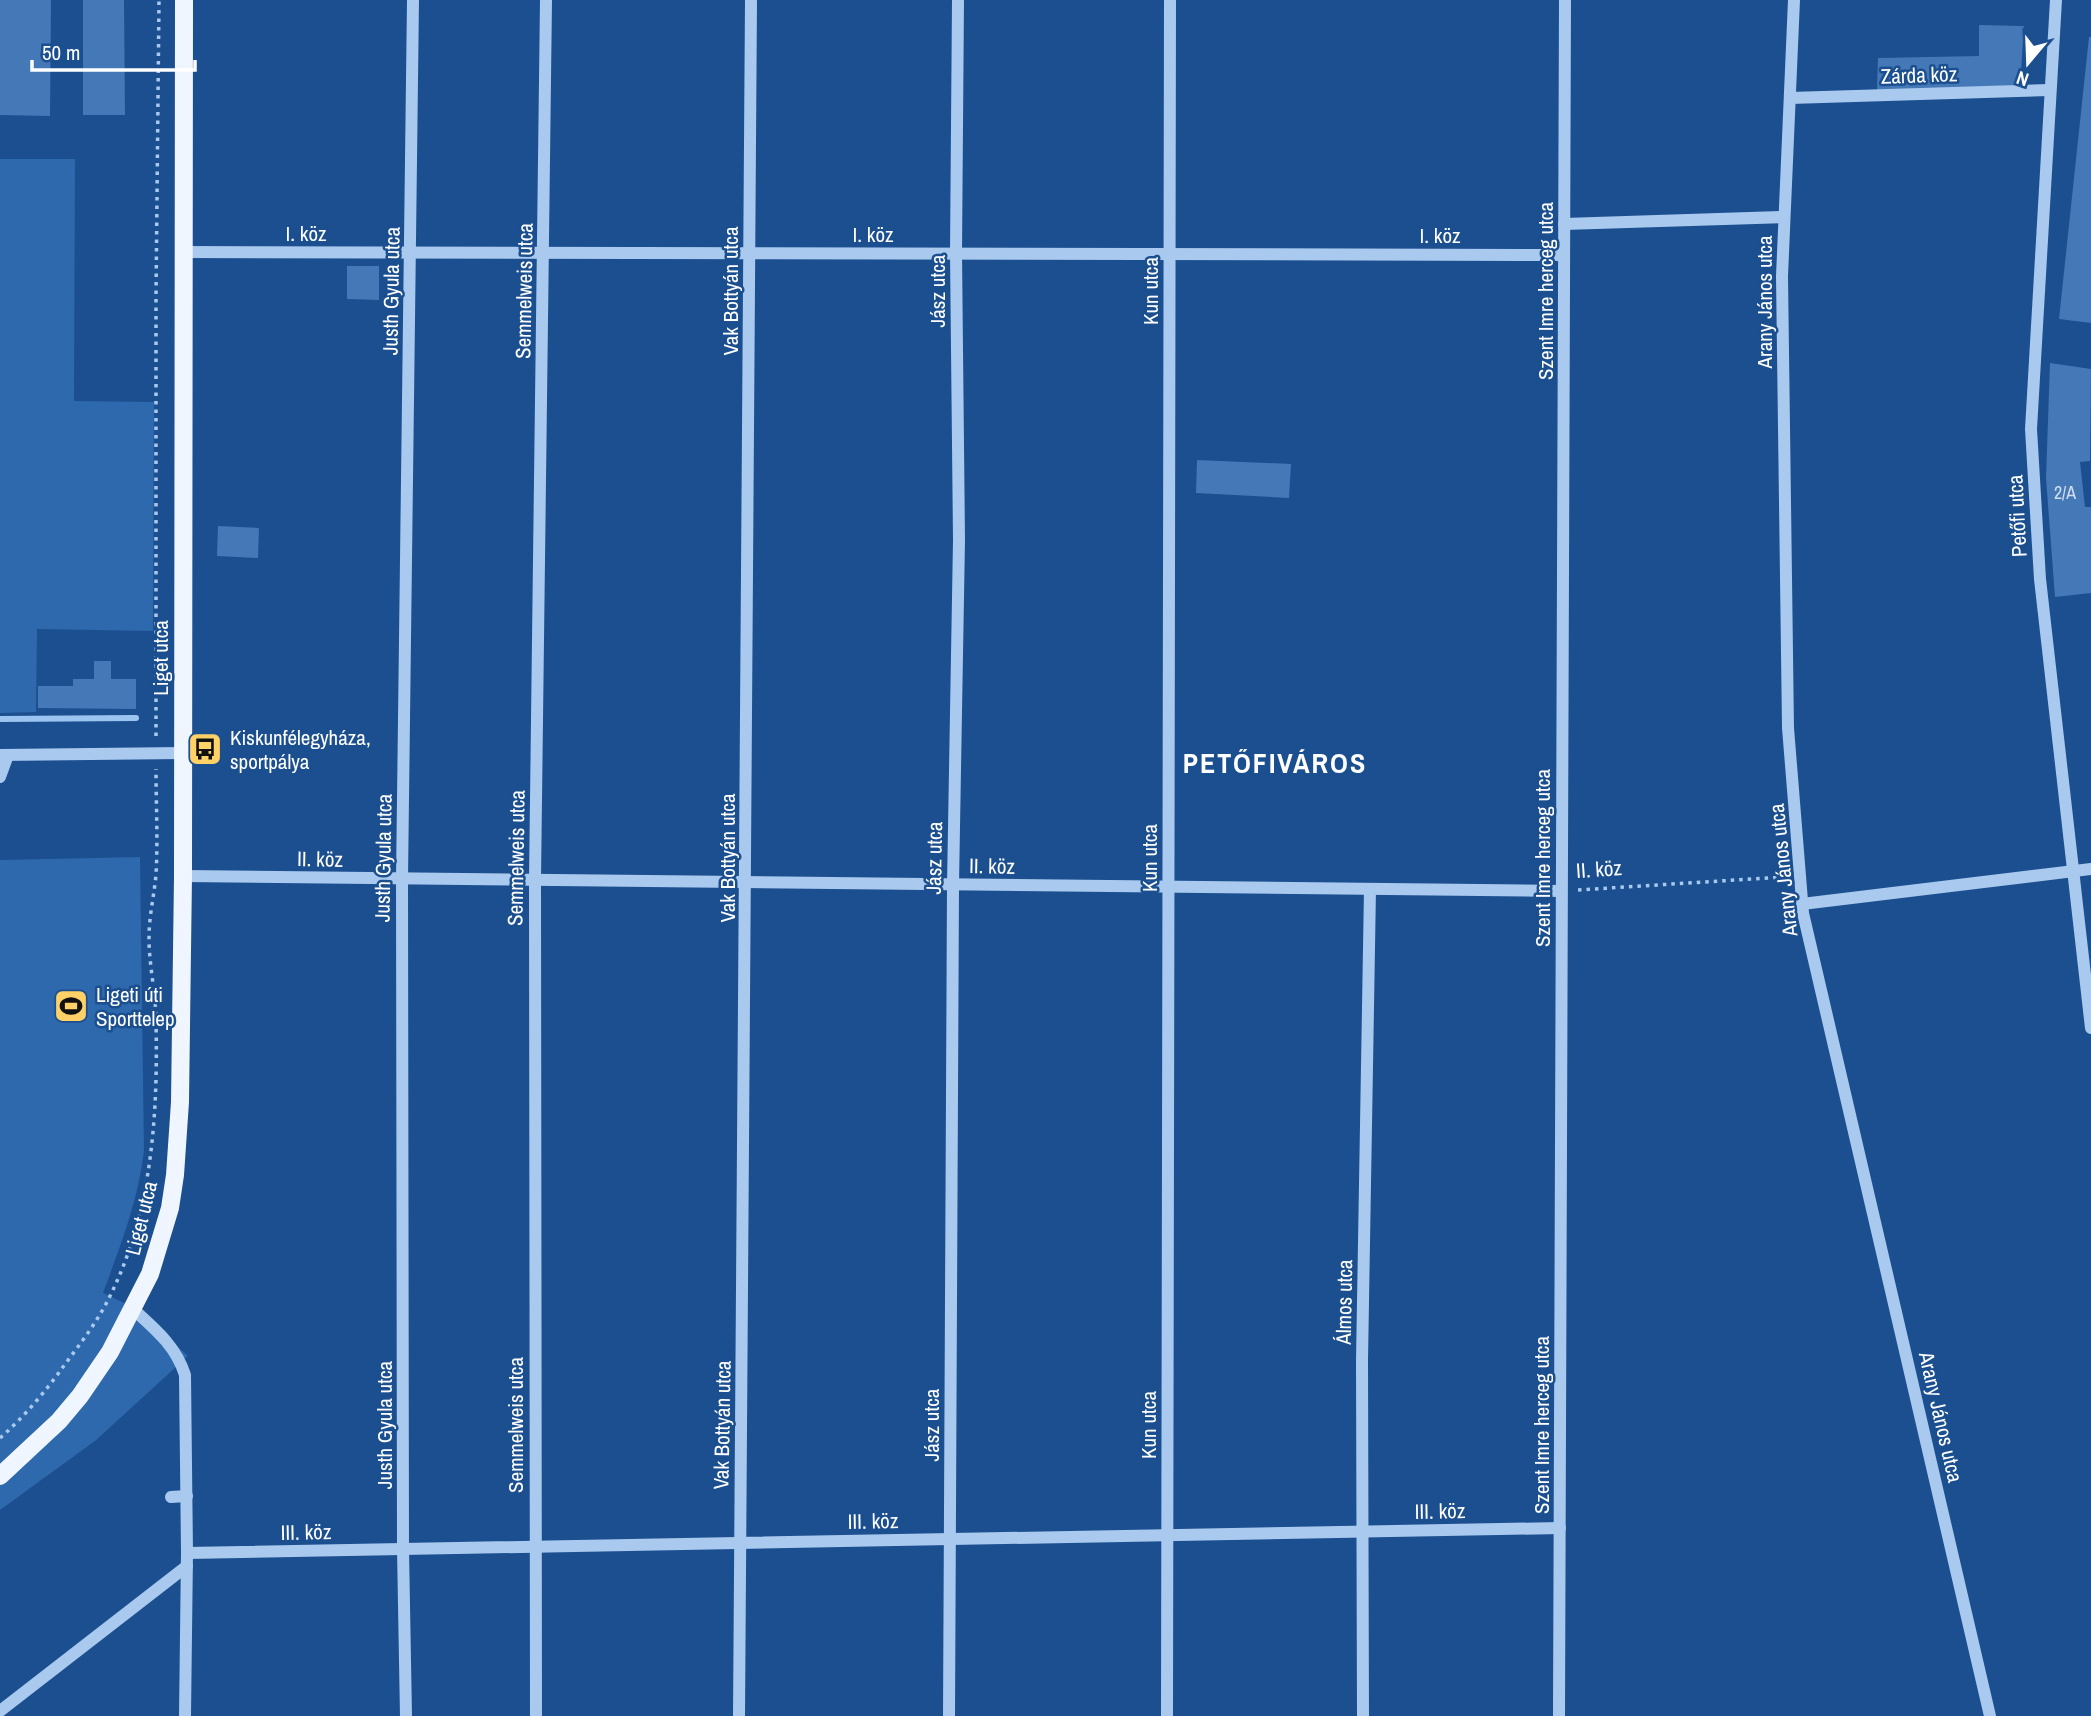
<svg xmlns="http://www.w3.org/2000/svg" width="2091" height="1716" viewBox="0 0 2091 1716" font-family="'Archivo Narrow',sans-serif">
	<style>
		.green { fill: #2e69ad }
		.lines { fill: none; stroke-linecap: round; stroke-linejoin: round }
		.stream { stroke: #9cc4f0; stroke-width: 6 }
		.building { fill: #4478b7 }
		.path { stroke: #a9c9ee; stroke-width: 3.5; stroke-dasharray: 3.5 5; stroke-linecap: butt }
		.minor { stroke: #a9c9ee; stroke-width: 12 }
		.major { stroke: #f0f6ff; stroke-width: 18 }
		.labels { text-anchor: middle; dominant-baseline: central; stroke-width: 5; stroke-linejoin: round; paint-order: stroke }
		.number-label { font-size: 18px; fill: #d0dded }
		.street-label { font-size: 21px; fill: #fff; stroke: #1b4f8f }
		.poi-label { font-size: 21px; fill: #fff; stroke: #1b4f8f; text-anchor: start }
		.district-label { font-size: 28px; font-weight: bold; letter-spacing: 2px; fill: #fff; stroke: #1b4f8f }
	</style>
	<rect width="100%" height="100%" fill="#1b4f8f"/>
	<g class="green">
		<path d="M0,159H75L74,401L154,402L153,631L37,629L36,712L0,713Z"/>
		<path d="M140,857L144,1151C138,1201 120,1247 103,1293L135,1308L188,1356L95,1441L0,1510V860Z"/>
	</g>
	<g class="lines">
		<path class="stream" d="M0,719L136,718"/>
	</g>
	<g class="building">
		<path d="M0,0H51L50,116L0,115Z"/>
		<path d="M83,0H124L125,115H83Z"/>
		<path d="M1979,25L2024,26L2020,86L1877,90L1878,58L1979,56Z"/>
		<path d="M2089,37H2091V323L2059,319Z"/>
		<path d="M347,266H379V300L347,299Z"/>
		<path d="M2050,363L2091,369L2090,461L2080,462L2085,507H2091V593L2055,597L2046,478Z"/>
		<path d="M1197,460L1291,464L1289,498L1196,493Z"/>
		<path d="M218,526L259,528L258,558L217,556Z"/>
		<path d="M94,661H111V679H136V709L38,708V686H73V679H94Z"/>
	</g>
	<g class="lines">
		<g class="path">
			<path d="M156,736V297L159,0"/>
			<path d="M1578,890L1783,877"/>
			<path d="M0,1438C24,1417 45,1392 63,1367C80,1344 98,1321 110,1296C152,1212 158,1115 156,1022C156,993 149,966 149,938C149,916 154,896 156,875C158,839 156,804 156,769"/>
		</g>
		<g class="minor">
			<path d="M1794,0L1782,276L1788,728L1803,913L1990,1716"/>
			<path d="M2056,0L2031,429L2040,579L2091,1028"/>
			<path d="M1790,98L2049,90"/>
			<path d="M1564,224L1784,217"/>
			<path d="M182,252L1564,255"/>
			<path d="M0,755L183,753"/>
			<path d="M0,777L8,755"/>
			<path d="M183,876L1561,891"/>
			<path d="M1802,904L2091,869"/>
			<path d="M133,1309C155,1329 176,1346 185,1375L187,1553L185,1716"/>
			<path d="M171,1497L187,1496"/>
			<path d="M187,1553L1560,1528"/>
			<path d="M0,1711L187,1566"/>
			<path d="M406,1716L403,1549L402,879L413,0"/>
			<path d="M536,1716L535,880L546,0"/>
			<path d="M739,1716L751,0"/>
			<path d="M949,1716L953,885L959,540L956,253L958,0"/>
			<path d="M1167,1716L1170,0"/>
			<path d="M1363,1716L1362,1361L1370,889"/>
			<path d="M1559,1716L1565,0"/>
		</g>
		<path class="major" d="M0,1476L59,1421L80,1396L110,1352L150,1274L170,1208L175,1175L180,1102L183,876L184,0"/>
	</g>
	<defs>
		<g id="bus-square" transform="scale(1.75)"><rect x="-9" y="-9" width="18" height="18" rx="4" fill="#ffd166" stroke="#1b4f8f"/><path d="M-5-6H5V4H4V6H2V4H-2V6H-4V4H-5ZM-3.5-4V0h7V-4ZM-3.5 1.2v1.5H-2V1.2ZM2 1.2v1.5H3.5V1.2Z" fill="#111"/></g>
		<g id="stadium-square" transform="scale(1.75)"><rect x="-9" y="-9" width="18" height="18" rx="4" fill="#ffd166" stroke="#1b4f8f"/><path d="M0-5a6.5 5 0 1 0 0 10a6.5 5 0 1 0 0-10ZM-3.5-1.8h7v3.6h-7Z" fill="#111"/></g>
	</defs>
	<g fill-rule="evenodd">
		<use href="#bus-square" x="205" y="749"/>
		<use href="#stadium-square" x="71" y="1006"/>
	</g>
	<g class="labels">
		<g class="number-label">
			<text x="2065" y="492">2/A</text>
		</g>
		<g class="street-label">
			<text transform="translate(1919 75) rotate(-2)">Zárda köz</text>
			<text x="306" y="233">I. köz</text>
			<text x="873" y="234">I. köz</text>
			<text x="1440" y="235">I. köz</text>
			<text transform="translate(391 291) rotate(-89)">Justh Gyula utca</text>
			<text transform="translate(524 291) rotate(-89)">Semmelweis utca</text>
			<text transform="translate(730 291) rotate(-90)">Vak Bottyán utca</text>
			<text transform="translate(937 291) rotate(-90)">Jász utca</text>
			<text transform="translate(1150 291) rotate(-90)">Kun utca</text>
			<text transform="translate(1545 291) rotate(-90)">Szent Imre herceg utca</text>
			<text transform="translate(1764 302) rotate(-90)">Arany János utca</text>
			<text transform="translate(2017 516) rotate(-93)">Petőfi utca</text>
			<text transform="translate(160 658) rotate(-90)">Liget utca</text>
			<text transform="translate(383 858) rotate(-89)">Justh Gyula utca</text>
			<text transform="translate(516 858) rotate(-89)">Semmelweis utca</text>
			<text transform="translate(727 858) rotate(-90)">Vak Bottyán utca</text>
			<text transform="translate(934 858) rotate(-89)">Jász utca</text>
			<text transform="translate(1149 858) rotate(-90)">Kun utca</text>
			<text transform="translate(1542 858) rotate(-90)">Szent Imre herceg utca</text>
			<text transform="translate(320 859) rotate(1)">II. köz</text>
			<text transform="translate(992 866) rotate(1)">II. köz</text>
			<text transform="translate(1599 869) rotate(-4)">II. köz</text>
			<text transform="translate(1783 870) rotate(-96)">Arany János utca</text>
			<text transform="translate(141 1218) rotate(-76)">Liget utca</text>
			<text transform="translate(1344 1302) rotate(-89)">Álmos utca</text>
			<text transform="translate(1941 1417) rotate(77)">Arany János utca</text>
			<text transform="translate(384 1425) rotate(-90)">Justh Gyula utca</text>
			<text transform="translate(515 1425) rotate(-90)">Semmelweis utca</text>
			<text transform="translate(722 1425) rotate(-89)">Vak Bottyán utca</text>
			<text transform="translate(931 1425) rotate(-90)">Jász utca</text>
			<text transform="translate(1148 1425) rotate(-90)">Kun utca</text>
			<text transform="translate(1541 1425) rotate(-90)">Szent Imre herceg utca</text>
			<text transform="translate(1440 1511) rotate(-1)">III. köz</text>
			<text transform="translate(873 1521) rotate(-1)">III. köz</text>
			<text transform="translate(306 1532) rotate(-1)">III. köz</text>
		</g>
		<g class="poi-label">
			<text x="230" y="737">Kiskunfélegyháza,<tspan x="230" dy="24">sportpálya</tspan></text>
			<text x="96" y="994">Ligeti úti<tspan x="96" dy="24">Sporttelep</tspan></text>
		</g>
		<g class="district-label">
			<text x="1275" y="763">PETŐFIVÁROS</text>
		</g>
	</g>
	<g transform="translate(2028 63) rotate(199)" stroke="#1b4f8f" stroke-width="5" paint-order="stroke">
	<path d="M0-5L12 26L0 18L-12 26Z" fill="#ffffff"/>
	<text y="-10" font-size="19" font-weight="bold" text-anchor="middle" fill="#ffffff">N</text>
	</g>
	<path d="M32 60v10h163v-10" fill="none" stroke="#ffffff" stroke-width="3.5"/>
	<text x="42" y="60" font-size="21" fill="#ffffff" stroke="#1b4f8f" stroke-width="5" paint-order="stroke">50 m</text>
</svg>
